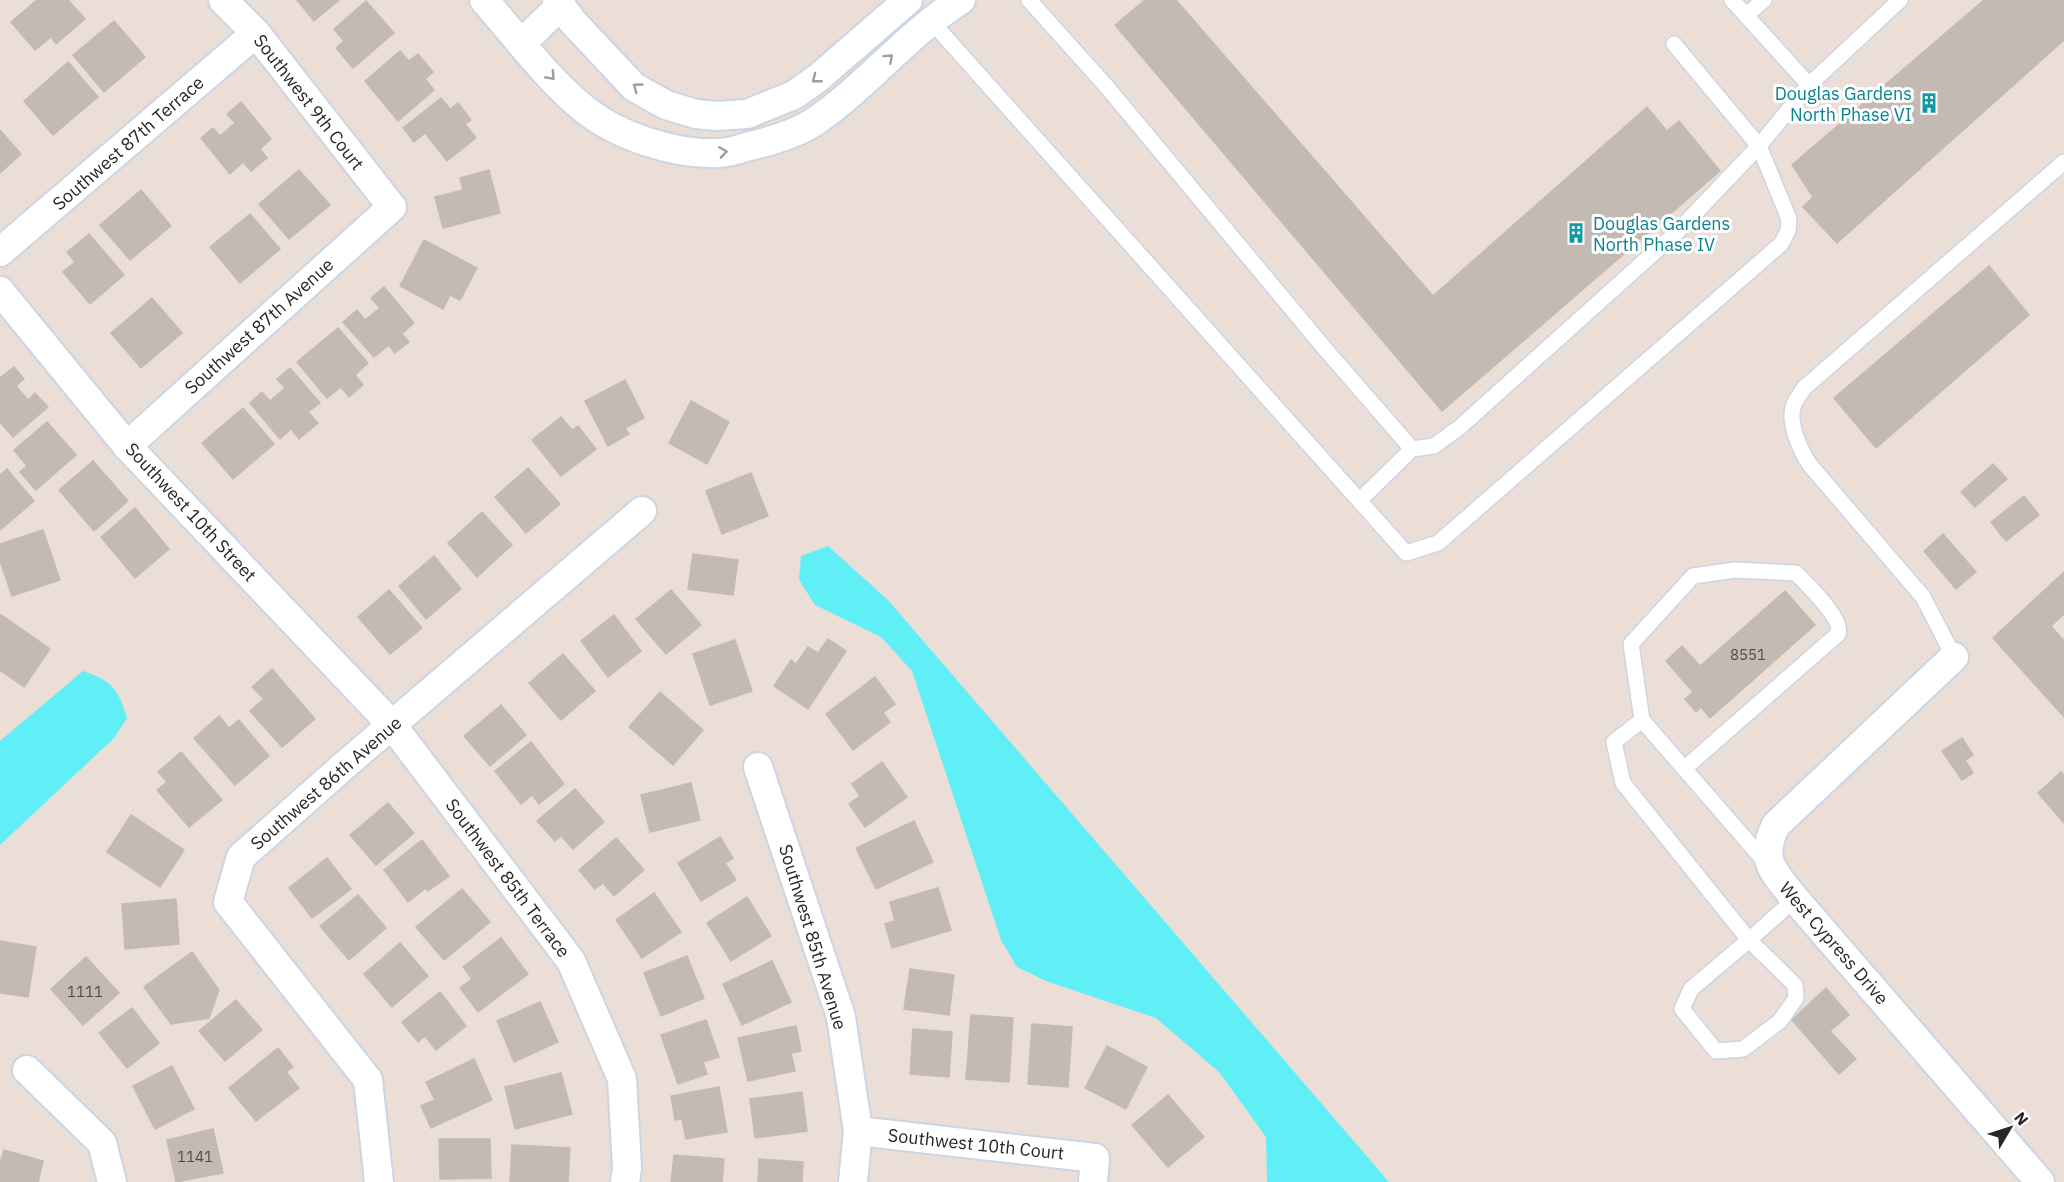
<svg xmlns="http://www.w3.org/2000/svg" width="2064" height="1182" viewBox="0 0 2064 1182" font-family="'IBM Plex Sans',sans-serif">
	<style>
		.water { fill: #60eff7 }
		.building { fill: #c2bab3; stroke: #c6bab1; stroke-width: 1.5 }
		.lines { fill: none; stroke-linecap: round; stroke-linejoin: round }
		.service-casing { stroke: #ccd5e2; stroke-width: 18 }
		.minor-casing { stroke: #ccd5e2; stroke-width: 32 }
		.service { stroke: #fff; stroke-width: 15 }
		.minor { stroke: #fff; stroke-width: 28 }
		.oneway { stroke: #9e9e9e }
		.labels { text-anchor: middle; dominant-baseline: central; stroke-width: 6; stroke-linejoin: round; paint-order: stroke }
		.number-label { font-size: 15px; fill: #4e4c4a }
		.culture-label { font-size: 18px; fill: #0d838f; stroke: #fff; text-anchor: end }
		.street-label { font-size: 18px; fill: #272727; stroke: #fff }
	</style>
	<rect width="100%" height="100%" fill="#ebded7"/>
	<g class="water">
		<path d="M828,546L888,600L1389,1182H1267L1266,1137L1219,1072L1156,1018L1046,981L1017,967L1001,940L912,671L881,637L815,605L799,580L801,556Z"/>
		<path d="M83,671C113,681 118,689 127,718L114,738L0,845V741Z"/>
	</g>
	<g class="building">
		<path d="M37,0H68L85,19L56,44L51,37L35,50L11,22Z"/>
		<path d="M297,0H339L314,21Z"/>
		<path d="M1145,0H1176L1433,296L1647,107L1667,131L1679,121L1720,171L1442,411L1115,25Z"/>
		<path d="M1984,0H2064V40L1837,243L1803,207L1813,197L1792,165Z"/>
		<path d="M366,1L394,33L353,68L336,48L344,41L334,29Z"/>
		<path d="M114,21L145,57L104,92L73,55Z"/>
		<path d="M400,51L409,61L418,54L433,72L425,79L434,90L398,121L365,81Z"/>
		<path d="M68,62L98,97L53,135L24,101Z"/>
		<path d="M441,98L450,109L458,103L471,120L465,124L476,138L447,161L425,133L414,142L403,128Z"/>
		<path d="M241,102L271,139L260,149L267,158L251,171L243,162L230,174L201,138L213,128L220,136L235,123L227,114Z"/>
		<path d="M0,130L21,154L0,173Z"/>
		<path d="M299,170L330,205L289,239L259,204Z"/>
		<path d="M489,170L500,213L443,228L435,197L463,190L460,178Z"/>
		<path d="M141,190L171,226L130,260L100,225Z"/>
		<path d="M250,214L280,249L240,283L210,247Z"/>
		<path d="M89,234L124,275L90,304L63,272L75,262L67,252Z"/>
		<path d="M424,240L477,268L460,300L450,295L443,309L400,286Z"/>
		<path d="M1989,266L2029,315L1876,448L1834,398Z"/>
		<path d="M384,287L414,323L402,334L409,342L395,353L389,345L374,357L343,322L357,310L365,320L380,308L371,298Z"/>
		<path d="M152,298L182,333L141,368L111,333Z"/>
		<path d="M338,328L368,363L355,375L363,385L349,397L341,387L327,398L297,362Z"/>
		<path d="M14,367L24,379L16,386L28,400L35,393L48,407L13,437L0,422V378Z"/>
		<path d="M290,368L320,403L308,412L318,423L299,439L291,429L280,439L250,403L262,392L270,401L285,388L277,379Z"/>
		<path d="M625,380L644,418L625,428L629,434L608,446L585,401Z"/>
		<path d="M691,401L729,422L707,464L669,443Z"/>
		<path d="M243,408L274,444L233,479L202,443Z"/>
		<path d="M561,417L572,430L578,426L596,449L561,476L532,440Z"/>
		<path d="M47,422L76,455L36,490L20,472L27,466L14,450Z"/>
		<path d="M93,461L128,501L94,531L59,490Z"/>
		<path d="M1993,464L2007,479L1975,507L1961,492Z"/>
		<path d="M528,468L560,504L526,533L495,497Z"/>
		<path d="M7,469L34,501L0,530V475Z"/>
		<path d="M751,473L768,516L722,534L706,491Z"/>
		<path d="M2024,496L2039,515L2006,541L1991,522Z"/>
		<path d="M135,508L169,549L135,578L101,537Z"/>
		<path d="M482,512L512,545L477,577L448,543Z"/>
		<path d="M43,530L60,580L12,596L0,561V544Z"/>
		<path d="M1943,534L1976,572L1956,589L1924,551Z"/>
		<path d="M693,554L738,560L733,595L688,589Z"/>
		<path d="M434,556L461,589L426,619L399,586Z"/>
		<path d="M2064,572V614L2051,626L2064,641V717L1993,638Z"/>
		<path d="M389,590L422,628L390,654L358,617Z"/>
		<path d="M671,590L701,625L666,654L636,619Z"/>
		<path d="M1785,591L1815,625L1710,718L1701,707L1696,712L1685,699L1693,692L1666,661L1682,646L1700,666Z"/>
		<path d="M0,614L50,649L24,687L0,670Z"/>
		<path d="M614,615L641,651L608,677L581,641Z"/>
		<path d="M828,639L846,651L808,709L774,686L791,660L796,664L808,647L818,653Z"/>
		<path d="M735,640L752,691L710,705L693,654Z"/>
		<path d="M563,654L595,691L561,720L529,683Z"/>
		<path d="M272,669L315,719L282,747L250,711L264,699L252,687Z"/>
		<path d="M875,677L895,704L883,713L890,722L853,750L826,714Z"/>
		<path d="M660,692L703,730L673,765L629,727Z"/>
		<path d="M501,705L526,735L490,766L464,736Z"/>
		<path d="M219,716L229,728L239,720L269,756L235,785L194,738Z"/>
		<path d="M1962,738L1973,755L1965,760L1973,773L1962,780L1942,751Z"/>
		<path d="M531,742L564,784L539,804L532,795L521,804L495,771Z"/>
		<path d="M181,752L222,800L189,827L157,790L167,782L158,772Z"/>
		<path d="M882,762L907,797L865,827L849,804L860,796L852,784Z"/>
		<path d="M2061,772L2064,775V823L2038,793Z"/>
		<path d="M691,783L700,820L650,832L641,795Z"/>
		<path d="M575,789L604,822L573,849L561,836L555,841L537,821Z"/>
		<path d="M388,803L414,833L376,865L350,835Z"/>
		<path d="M131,815L184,850L160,887L107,852Z"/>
		<path d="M914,821L933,862L876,889L856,848Z"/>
		<path d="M720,837L733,858L725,863L736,880L701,901L678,863Z"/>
		<path d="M616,838L644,870L614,896L603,883L595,889L579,870Z"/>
		<path d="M422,840L449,876L428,891L426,888L408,902L384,870Z"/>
		<path d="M327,858L351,889L312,918L289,888Z"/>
		<path d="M938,888L951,930L892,948L885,924L895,921L890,902Z"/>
		<path d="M462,889L490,922L444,960L416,927Z"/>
		<path d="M654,893L681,932L642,958L616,920Z"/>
		<path d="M358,895L386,928L349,960L320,926Z"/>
		<path d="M747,897L771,936L731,961L707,923Z"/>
		<path d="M176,899L179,944L125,949L122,904Z"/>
		<path d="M501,938L528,974L478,1012L460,988L472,979L463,967Z"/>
		<path d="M0,941L36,947L28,997L0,993Z"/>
		<path d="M400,943L428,976L392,1007L364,974Z"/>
		<path d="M192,952L219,990L209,1018L171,1024L144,987Z"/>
		<path d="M687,956L704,998L661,1016L644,973Z"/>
		<path d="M86,957L119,993L83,1025L51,989Z"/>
		<path d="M772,961L791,1002L742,1025L723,984Z"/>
		<path d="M910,969L954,975L949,1015L904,1009Z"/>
		<path d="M1826,988L1849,1015L1830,1031L1856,1059L1839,1074L1792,1020Z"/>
		<path d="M440,992L466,1026L436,1050L425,1036L418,1042L402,1022Z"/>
		<path d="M236,1000L262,1030L225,1061L199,1031Z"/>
		<path d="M540,1002L558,1042L514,1062L497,1021Z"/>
		<path d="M132,1008L159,1043L127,1068L99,1033Z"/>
		<path d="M971,1015L1013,1018L1009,1082L966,1079Z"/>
		<path d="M706,1020L719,1057L703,1062L707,1074L678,1084L661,1035Z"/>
		<path d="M1032,1024L1072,1027L1068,1087L1028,1084Z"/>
		<path d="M796,1026L801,1051L791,1053L795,1071L748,1081L738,1038Z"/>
		<path d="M913,1029L952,1032L949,1077L910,1074Z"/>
		<path d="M1107,1046L1147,1067L1126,1109L1085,1088Z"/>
		<path d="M278,1048L293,1067L286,1072L299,1088L256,1121L229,1088Z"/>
		<path d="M474,1059L492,1100L431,1128L421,1106L435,1100L426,1082Z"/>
		<path d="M172,1066L194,1109L155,1129L133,1086Z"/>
		<path d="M561,1073L572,1114L515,1129L505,1087Z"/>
		<path d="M719,1087L727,1132L686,1139L682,1119L675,1120L671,1096Z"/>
		<path d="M802,1092L807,1131L755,1138L750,1099Z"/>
		<path d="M1168,1095L1204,1137L1168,1167L1132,1125Z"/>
		<path d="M213,1129L223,1173L176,1182L167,1140Z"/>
		<path d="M439,1139H490L491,1178L440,1179Z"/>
		<path d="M512,1145L570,1148L568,1182H510Z"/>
		<path d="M4,1150L43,1161L38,1182H0V1164Z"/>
		<path d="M674,1155L724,1159L722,1182H671Z"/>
		<path d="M759,1159L803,1162L802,1182H758Z"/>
	</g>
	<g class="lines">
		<g class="service-casing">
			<g id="service">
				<path d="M1029,0L1107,87L1326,350L1412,449L1434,446L1460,427L1678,231L1759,146L1809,85L1900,0"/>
				<path d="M1732,0L1809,85"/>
				<path d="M1746,15L1764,0"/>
				<path d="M931,21L1406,553L1438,543L1781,244L1788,231L1789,219L1759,146L1674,44"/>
				<path d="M1360,500L1412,449"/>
				<path d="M1954,657L1923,597L1810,465C1800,450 1787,422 1794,404C1796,399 1801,393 1804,388L2064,162"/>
				<path d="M1642,720L1631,644L1693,576L1735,570L1796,573C1807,585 1844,619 1838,634L1685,768"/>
				<path d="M1767,864L1642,720L1614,742L1623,783L1749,940L1795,899"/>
				<path d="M1749,940L1795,985L1796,998L1780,1021L1743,1049L1716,1051L1682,1009L1691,989Z"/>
			</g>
		</g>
		<g class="minor-casing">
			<g id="minor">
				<path d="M484,0C514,34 548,80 583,108C617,136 674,155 719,153C729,153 740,149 750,146C771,141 796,134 814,122C867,86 907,34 961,0"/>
				<path d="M557,0L572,21L634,87L666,105L696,114L716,116L747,114L794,95L818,78L908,0"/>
				<path d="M522,43L560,6"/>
				<path d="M0,252L256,33"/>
				<path d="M0,291L127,446L392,725L571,961L622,1079L627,1168L625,1182"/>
				<path d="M127,446L392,207L256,33L223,0"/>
				<path d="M1954,657L1776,825C1758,860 1774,872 1795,899L2040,1182"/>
				<path d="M758,767L841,1017L858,1131L853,1182"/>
				<path d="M27,1070L102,1143L112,1182"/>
				<path d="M858,1131L1095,1158L1093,1182"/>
				<path d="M379,1182L368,1080L228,902L241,857L346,764L642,511"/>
			</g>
		</g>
		<use href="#service" class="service"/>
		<use href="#minor" class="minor"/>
	</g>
	<defs><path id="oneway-chevron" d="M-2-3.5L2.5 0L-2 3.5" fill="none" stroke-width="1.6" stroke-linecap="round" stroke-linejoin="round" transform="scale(1.5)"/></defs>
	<g class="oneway">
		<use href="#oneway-chevron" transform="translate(889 58) rotate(-42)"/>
		<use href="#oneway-chevron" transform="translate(551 76) rotate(47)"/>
		<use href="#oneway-chevron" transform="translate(816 79) rotate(142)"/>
		<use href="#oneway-chevron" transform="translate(637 87) rotate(-144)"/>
		<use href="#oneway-chevron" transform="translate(723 152) rotate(-8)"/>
	</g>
	<defs>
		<g id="building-bare" transform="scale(1.62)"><path d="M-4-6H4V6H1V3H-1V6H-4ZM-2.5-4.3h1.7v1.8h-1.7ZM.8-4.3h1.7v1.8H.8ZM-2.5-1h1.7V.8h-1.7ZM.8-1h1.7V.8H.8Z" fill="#0f9aa8" stroke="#fff" stroke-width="2.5" paint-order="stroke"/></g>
	</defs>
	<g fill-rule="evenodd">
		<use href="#building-bare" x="1929" y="103"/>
		<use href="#building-bare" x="1576" y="233"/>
	</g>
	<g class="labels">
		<g class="number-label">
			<text x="1748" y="654">8551</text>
			<text x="85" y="991">1111</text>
			<text x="195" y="1156">1141</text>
		</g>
		<g class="culture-label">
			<text x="1912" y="93">Douglas Gardens<tspan x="1912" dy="21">North Phase VI</tspan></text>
			<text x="1593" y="223" text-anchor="start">Douglas Gardens<tspan x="1593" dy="21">North Phase IV</tspan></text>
		</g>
		<g class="street-label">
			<text transform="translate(309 102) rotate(52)">Southwest 9th Court</text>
			<text transform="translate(128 143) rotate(-41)">Southwest 87th Terrace</text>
			<text transform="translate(259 326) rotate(-42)">Southwest 87th Avenue</text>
			<text transform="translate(191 512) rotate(47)">Southwest 10th Street</text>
			<text transform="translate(326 783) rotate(-41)">Southwest 86th Avenue</text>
			<text transform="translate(508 878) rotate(53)">Southwest 85th Terrace</text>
			<text transform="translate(813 937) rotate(73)">Southwest 85th Avenue</text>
			<text transform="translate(1834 943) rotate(49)">West Cypress Drive</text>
			<text transform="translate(976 1144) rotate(6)">Southwest 10th Court</text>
		</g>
	</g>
	<g transform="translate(2010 1128) rotate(51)" stroke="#ffffff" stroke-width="4.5" paint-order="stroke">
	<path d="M0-4.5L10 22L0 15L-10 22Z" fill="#272727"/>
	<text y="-9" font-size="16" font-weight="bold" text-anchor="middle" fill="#272727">N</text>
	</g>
</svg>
